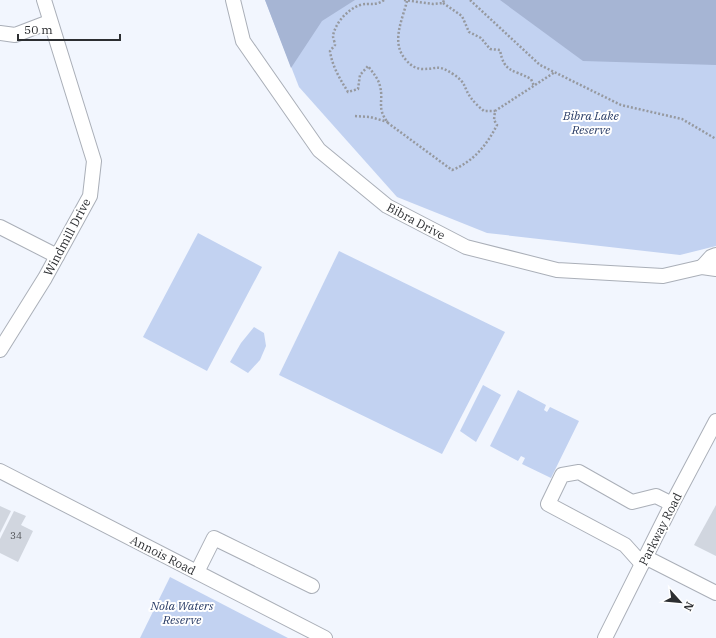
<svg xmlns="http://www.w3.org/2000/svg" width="716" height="638" viewBox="0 0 716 638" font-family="'IBM Plex Serif',serif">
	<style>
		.green { fill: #c2d2f1 }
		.forest { fill: #a6b5d4 }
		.building { fill: #d1d6df }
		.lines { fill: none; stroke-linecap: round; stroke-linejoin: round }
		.minor-casing { stroke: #aaafb8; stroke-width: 16 }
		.path { stroke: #96999f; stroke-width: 2.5; stroke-dasharray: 2 2; stroke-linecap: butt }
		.minor { stroke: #fff; stroke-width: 14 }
		.labels { text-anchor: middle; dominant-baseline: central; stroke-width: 4; stroke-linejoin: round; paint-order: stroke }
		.number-label { font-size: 10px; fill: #55585c }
		.park-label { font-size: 12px; font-style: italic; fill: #273a64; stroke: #fff }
		.street-label { font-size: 12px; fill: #2c2e31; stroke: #fff }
	</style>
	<rect width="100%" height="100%" fill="#f2f6fe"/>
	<g class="green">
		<path d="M265,0H716V246L680,255L487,233L397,197L299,87Z"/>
		<path d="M198,233L262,267L207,371L143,337Z"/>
		<path d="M339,251L505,332L442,454L279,375Z"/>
		<path d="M254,327L264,333L266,346L260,360L248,373L230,362L241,343Z"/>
		<path d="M483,385L501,395L476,442L460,431Z"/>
		<path d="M518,390L546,405L544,410L547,412L550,407L579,421L551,478L522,464L525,458L521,456L518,461L490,446Z"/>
		<path d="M170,577L288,638H140Z"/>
	</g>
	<g class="forest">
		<path d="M265,0H355L322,21L291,68Z"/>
		<path d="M500,0H716V65L583,61Z"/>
	</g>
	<g class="building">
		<path d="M716,505V556L694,545Z"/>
		<path d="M0,506L11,511L0,533Z"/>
		<path d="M14,511L26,516L21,525L33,531L18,562L0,553V539Z"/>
	</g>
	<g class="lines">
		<g class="minor-casing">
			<g id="minor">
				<path d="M233,0L243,41L319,150L387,206L466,247L557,270L663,276L702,267L716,269"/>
				<path d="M0,33L15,35L49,22"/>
				<path d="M0,227L57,256"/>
				<path d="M702,267L711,257L716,255"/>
				<path d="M0,350L45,278L90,196L94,161L44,0"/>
				<path d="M0,471L325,638"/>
				<path d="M645,557L716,593"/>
				<path d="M642,564L625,545L548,504L562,475L579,472L632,502L656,496L672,504"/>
				<path d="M197,572L214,538L312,586"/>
				<path d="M605,638L672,504L716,421"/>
			</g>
		</g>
		<g class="path">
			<path d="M384,0C374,7 370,2 360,5C348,9 335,23 333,36C333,38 335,43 335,45L330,51C332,66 340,79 348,92L358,89L360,75L368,66C373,73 378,78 380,86C384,102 376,107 388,123L452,170C473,162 487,145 497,125L494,120L495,111L555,72"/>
			<path d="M404,0L433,4L443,3L444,0"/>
			<path d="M470,0L540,65L621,105L682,119L716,139"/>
			<path d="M407,1C402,21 390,44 407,61C411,66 417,69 423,69C437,69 438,64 453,74C467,83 463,87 471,98C474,102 479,107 484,111H495"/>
			<path d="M443,3L462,16L469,32L481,38L490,49L500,50C504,73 513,69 531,79L534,86"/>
			<path d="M355,116L370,117L388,122"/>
		</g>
		<use href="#minor" class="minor"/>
	</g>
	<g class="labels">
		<g class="number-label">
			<text x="16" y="535">34</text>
		</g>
		<g class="park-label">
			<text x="591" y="115">Bibra Lake<tspan x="591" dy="14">Reserve</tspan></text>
			<text x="182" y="605">Nola Waters<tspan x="182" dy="14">Reserve</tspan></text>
		</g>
		<g class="street-label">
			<text transform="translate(416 221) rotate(28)">Bibra Drive</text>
			<text transform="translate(67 237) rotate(-62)">Windmill Drive</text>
			<text transform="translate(660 529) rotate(-63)">Parkway Road</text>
			<text transform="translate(163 555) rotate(27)">Annois Road</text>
		</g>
	</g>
	<g transform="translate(680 602) rotate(117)" stroke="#ffffff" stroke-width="3" paint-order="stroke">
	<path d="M0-3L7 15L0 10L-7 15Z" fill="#2c2e31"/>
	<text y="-6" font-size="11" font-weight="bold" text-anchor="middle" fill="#2c2e31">N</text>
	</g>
	<path d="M18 34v6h102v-6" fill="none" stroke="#2c2e31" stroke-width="2"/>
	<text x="24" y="34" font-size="12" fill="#2c2e31" stroke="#ffffff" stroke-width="3" paint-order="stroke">50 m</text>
</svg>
